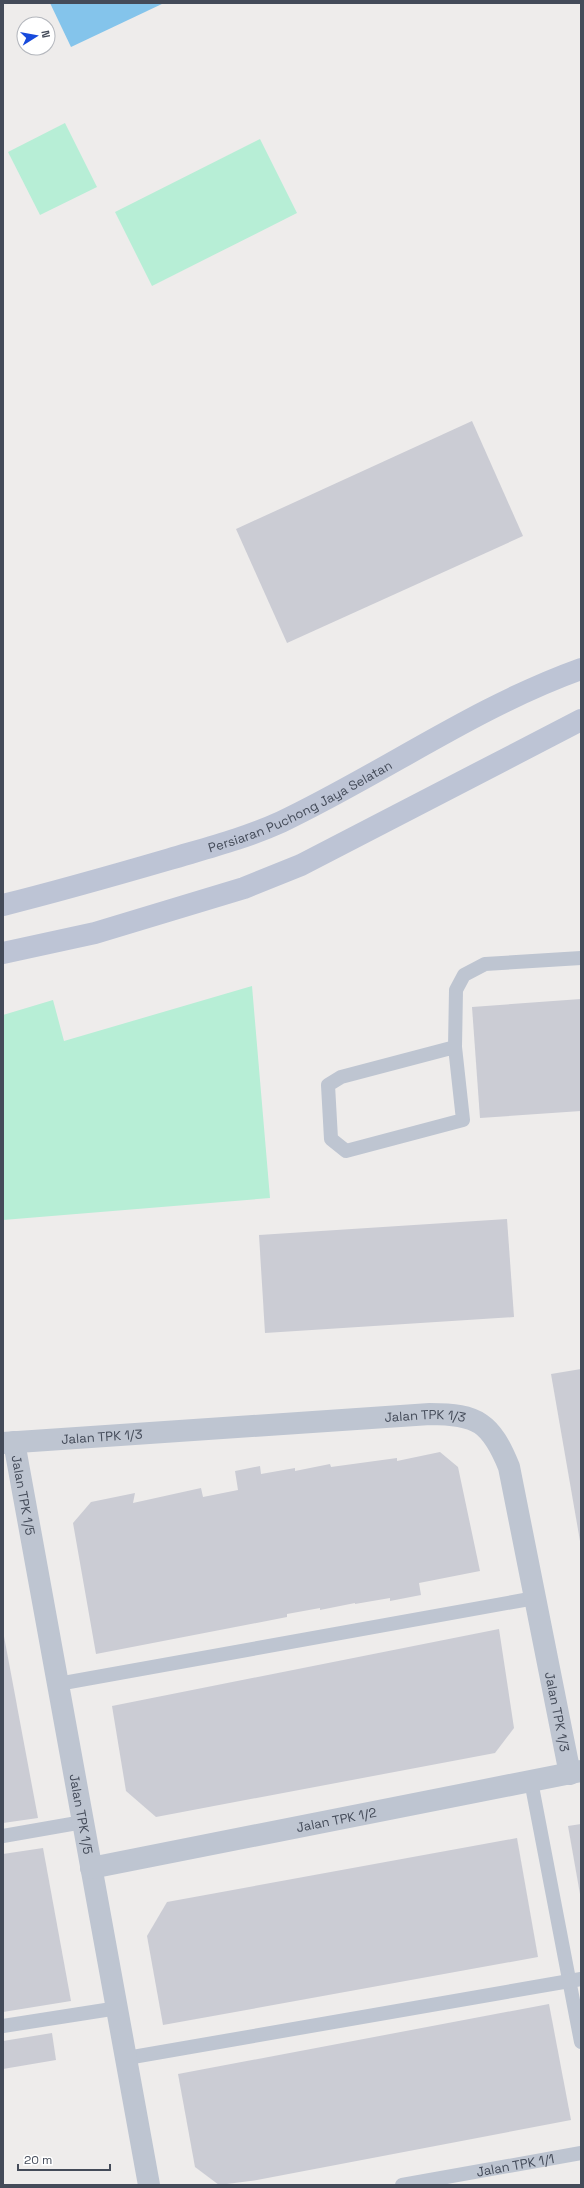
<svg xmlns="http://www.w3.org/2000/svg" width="584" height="2188" viewBox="0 0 584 2188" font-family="'Space Grotesk',sans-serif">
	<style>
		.green { fill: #b7eed6 }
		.water { fill: #84c4eb }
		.building { fill: #cbccd4 }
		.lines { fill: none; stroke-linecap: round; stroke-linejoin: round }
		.lane { stroke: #bec5d1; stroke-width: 14 }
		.street { stroke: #bec5d1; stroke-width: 22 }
		.secondary { stroke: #bdc4d5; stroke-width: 22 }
		.labels { text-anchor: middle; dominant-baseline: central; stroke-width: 3; stroke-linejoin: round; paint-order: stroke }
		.street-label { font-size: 13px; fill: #444b59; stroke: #fff }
	</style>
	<rect width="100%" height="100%" fill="#eeeceb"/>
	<g class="green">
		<path d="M65,123L97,187L40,215L8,152Z"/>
		<path d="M260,139L297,213L152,286L115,212Z"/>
		<path d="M252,986L270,1198L3,1220V1015L53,1000L64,1041Z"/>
	</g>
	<path class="water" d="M50,3H164L71,47Z"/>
	<g class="building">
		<path d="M472,421L523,536L287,643L236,529Z"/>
		<path d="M581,999V1111L480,1118L472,1007Z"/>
		<path d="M507,1219L514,1317L265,1333L259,1235Z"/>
		<path d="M581,1369V1541H580L551,1374Z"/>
		<path d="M440,1452L458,1467L480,1571L419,1583L421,1595L390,1601V1598L355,1604V1603L320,1610V1608L287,1614V1617L96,1654L73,1523L91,1502L135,1493L133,1503L201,1488L203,1497L238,1490L235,1471L260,1466L261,1474L295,1468V1471L330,1464L331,1467L397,1458V1461Z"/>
		<path d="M499,1629L514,1728L495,1753L156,1817L126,1791L112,1706Z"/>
		<path d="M3,1631L38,1818L3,1823Z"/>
		<path d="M581,1824V1893L580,1894L568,1826Z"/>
		<path d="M517,1838L538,1957L163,2025L147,1936L167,1902Z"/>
		<path d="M43,1848L71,2001L3,2012V1854Z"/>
		<path d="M549,2004L571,2120L257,2180L219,2185L195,2167L178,2074Z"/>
		<path d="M52,2033L56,2060L3,2069V2041Z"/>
	</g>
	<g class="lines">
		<g class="lane">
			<path d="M455,1047L341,1077L328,1085L331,1139L346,1151L463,1120L455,1047L456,990L464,975L485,964L581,958"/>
			<path d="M58,1684L535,1598"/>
			<path d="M531,1781L581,2042"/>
			<path d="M3,1836L83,1822"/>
			<path d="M3,2026L118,2008"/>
			<path d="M127,2058L581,1979"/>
			<path id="s1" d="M402,2185L581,2153"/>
		</g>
		<g class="street">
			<path id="s2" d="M14,1442L149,2185"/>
			<path id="s3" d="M3,1443L430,1414C478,1414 491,1423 509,1467L570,1774"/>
			<path id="s4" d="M91,1868L581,1771"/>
		</g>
		<g class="secondary">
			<path id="s5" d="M3,905C59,891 115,875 170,859C207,848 246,838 281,822C382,774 475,707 581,669"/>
			<path d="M3,953L95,933L244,888L301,865L581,720"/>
		</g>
	</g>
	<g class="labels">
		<g class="street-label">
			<text stroke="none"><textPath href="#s5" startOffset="314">Persiaran Puchong Jaya Selatan</textPath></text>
			<text stroke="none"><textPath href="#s3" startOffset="423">Jalan TPK 1/3</textPath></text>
			<text stroke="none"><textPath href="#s3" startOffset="99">Jalan TPK 1/3</textPath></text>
			<text stroke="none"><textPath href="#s2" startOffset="54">Jalan TPK 1/5</textPath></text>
			<text stroke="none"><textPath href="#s3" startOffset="782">Jalan TPK 1/3</textPath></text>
			<text stroke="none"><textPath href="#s2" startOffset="378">Jalan TPK 1/5</textPath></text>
			<text stroke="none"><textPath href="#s4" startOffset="250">Jalan TPK 1/2</textPath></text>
			<text stroke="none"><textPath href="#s1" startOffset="115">Jalan TPK 1/1</textPath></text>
		</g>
	</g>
	<rect width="584" height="2188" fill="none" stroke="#444b59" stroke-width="8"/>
	<g transform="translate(36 36) rotate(79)"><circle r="19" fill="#ffffff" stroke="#b4b7bd"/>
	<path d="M0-3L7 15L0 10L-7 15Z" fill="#174adc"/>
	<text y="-6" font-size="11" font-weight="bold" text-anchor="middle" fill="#444b59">N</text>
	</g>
	<path d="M18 2164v6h92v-6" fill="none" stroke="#444b59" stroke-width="2"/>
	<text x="24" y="2164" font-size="12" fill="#444b59" stroke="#ffffff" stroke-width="3" paint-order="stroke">20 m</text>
</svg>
